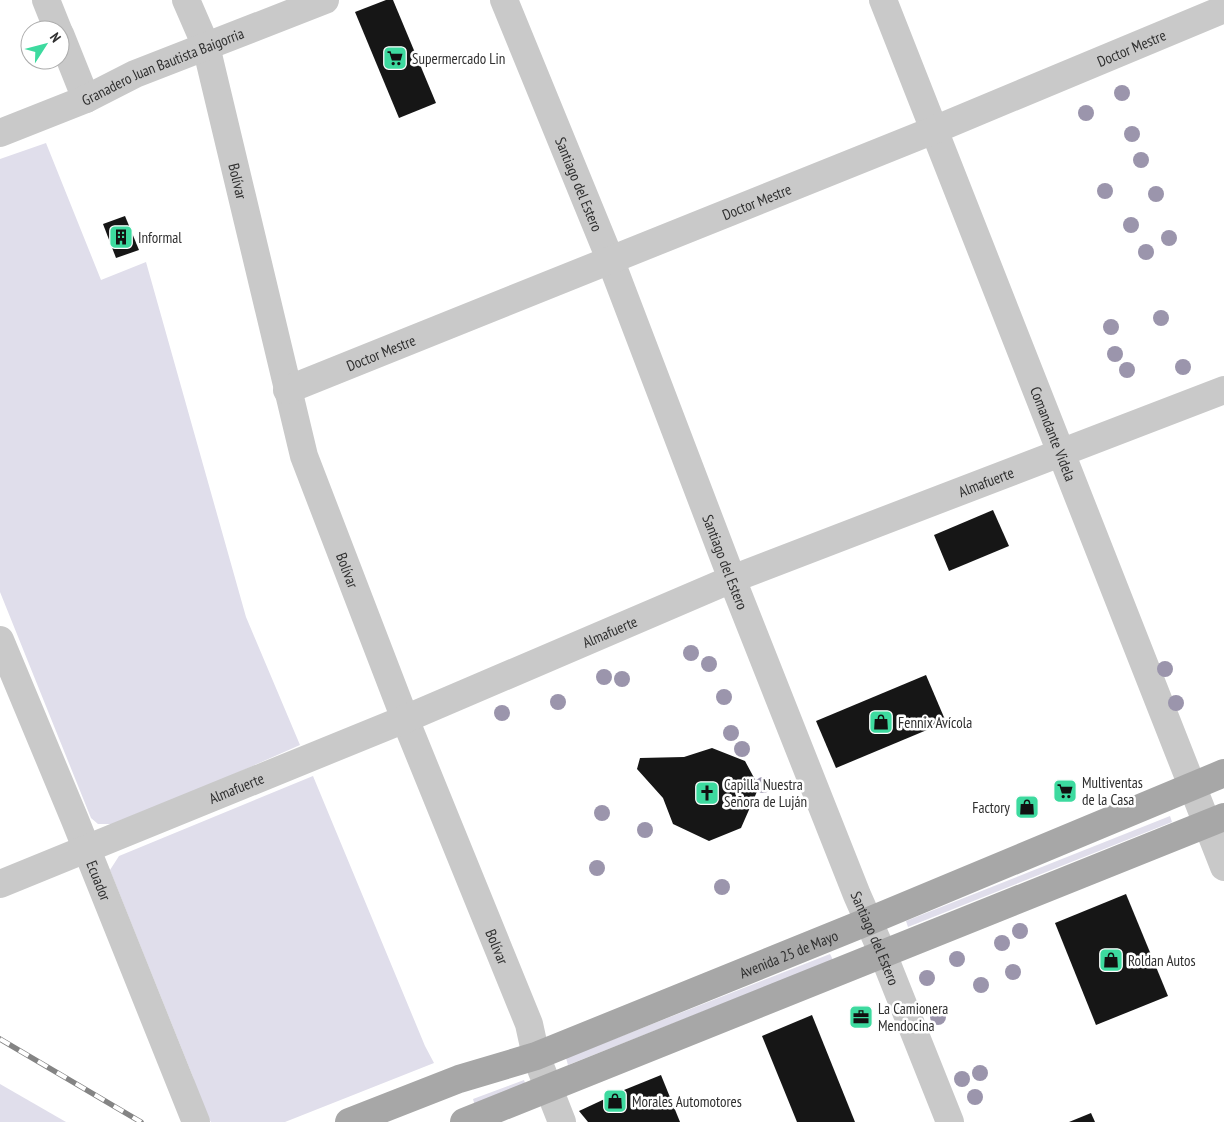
<svg xmlns="http://www.w3.org/2000/svg" width="1224" height="1122" viewBox="0 0 1224 1122" font-family="'PT Sans Narrow',sans-serif">
	<style>
		.green { fill: #e0deeb }
		.building { fill: #161616 }
		.lines { fill: none; stroke-linecap: round; stroke-linejoin: round }
		.minor { stroke: #c9c9c9; stroke-width: 28 }
		.major { stroke: #a7a7a7; stroke-width: 28 }
		.rail-casing { stroke: #848484; stroke-width: 5.5 }
		.rail { stroke: #fff; stroke-width: 4; stroke-dasharray: 11; stroke-linecap: butt }
		.tree { fill: #9b95ac }
		.labels { text-anchor: middle; dominant-baseline: central; stroke-width: 5; stroke-linejoin: round; paint-order: stroke }
		.street-label { font-size: 15px; fill: #2f2f2f; stroke: #fff }
		.poi-label { font-size: 15px; fill: #2f2f2f; stroke: #fff; text-anchor: start }
	</style>
	<rect width="100%" height="100%" fill="#fff"/>
	<g class="green">
		<path d="M46,143L101,280L146,262L246,617L300,745L121,824H98L91,818L0,592V159Z"/>
		<path d="M313,776L425,1046L434,1063L285,1122H211L201,1110L193,1077L110,870L119,856Z"/>
		<path d="M1170,816L1172,822L908,927L906,921Z"/>
		<path d="M830,954L833,960L568,1065L566,1058Z"/>
		<path d="M524,1080L526,1086L475,1106L473,1099Z"/>
		<path d="M0,1084L66,1122H0Z"/>
	</g>
	<g class="building">
		<path d="M386,0H393L436,103L399,118L355,12Z"/>
		<path d="M125,216L139,250L116,258L103,224Z"/>
		<path d="M993,510L1009,546L949,571L934,535Z"/>
		<path d="M926,675L946,722L836,768L816,721Z"/>
		<path d="M712,748L745,761L759,787L741,828L709,841L673,824L663,798L637,769L640,758L684,757Z"/>
		<path d="M1126,894L1168,996L1096,1025L1055,923Z"/>
		<path d="M812,1015L855,1122H797L762,1036Z"/>
		<path d="M661,1075L680,1122H588L579,1111L624,1090Z"/>
		<path d="M1091,1113L1095,1122H1069Z"/>
	</g>
	<g class="lines">
		<g class="minor">
			<path d="M46,0L58,30"/>
			<path id="s1" d="M186,0L206,46L304,456L405,719L529,1024L536,1056L562,1122"/>
			<path id="s2" d="M504,0L610,259L732,579L857,895L883,954L950,1122"/>
			<path id="s3" d="M883,0L1224,867"/>
			<path d="M60,34L86,99"/>
			<path id="s4" d="M0,133L86,99L135,74L325,0"/>
			<path id="s5" d="M287,390L934,130L1224,9"/>
			<path id="s6" d="M0,640L75,820L196,1122"/>
			<path id="s7" d="M0,884L405,719L732,579L1224,390"/>
		</g>
		<g class="major">
			<path id="s8" d="M349,1122L459,1079L536,1056L869,921L1224,773"/>
			<path d="M464,1122L1224,817"/>
		</g>
		<g class="rail-casing">
			<path id="rail" d="M0,1039L141,1122"/>
		</g>
		<use href="#rail" class="rail"/>
	</g>
	<g class="tree">
		<circle cx="1122" cy="93" r="8"/>
		<circle cx="1086" cy="113" r="8"/>
		<circle cx="1132" cy="134" r="8"/>
		<circle cx="1141" cy="160" r="8"/>
		<circle cx="1105" cy="191" r="8"/>
		<circle cx="1156" cy="194" r="8"/>
		<circle cx="1131" cy="225" r="8"/>
		<circle cx="1169" cy="238" r="8"/>
		<circle cx="1146" cy="252" r="8"/>
		<circle cx="1161" cy="318" r="8"/>
		<circle cx="1111" cy="327" r="8"/>
		<circle cx="1115" cy="354" r="8"/>
		<circle cx="1183" cy="367" r="8"/>
		<circle cx="1127" cy="370" r="8"/>
		<circle cx="691" cy="653" r="8"/>
		<circle cx="709" cy="664" r="8"/>
		<circle cx="1165" cy="669" r="8"/>
		<circle cx="604" cy="677" r="8"/>
		<circle cx="622" cy="679" r="8"/>
		<circle cx="724" cy="697" r="8"/>
		<circle cx="558" cy="702" r="8"/>
		<circle cx="1176" cy="703" r="8"/>
		<circle cx="502" cy="713" r="8"/>
		<circle cx="731" cy="733" r="8"/>
		<circle cx="742" cy="749" r="8"/>
		<circle cx="763" cy="785" r="8"/>
		<circle cx="602" cy="813" r="8"/>
		<circle cx="645" cy="830" r="8"/>
		<circle cx="597" cy="868" r="8"/>
		<circle cx="722" cy="887" r="8"/>
		<circle cx="1020" cy="931" r="8"/>
		<circle cx="1002" cy="943" r="8"/>
		<circle cx="957" cy="959" r="8"/>
		<circle cx="1013" cy="972" r="8"/>
		<circle cx="927" cy="978" r="8"/>
		<circle cx="981" cy="985" r="8"/>
		<circle cx="938" cy="1017" r="8"/>
		<circle cx="980" cy="1073" r="8"/>
		<circle cx="962" cy="1079" r="8"/>
		<circle cx="975" cy="1097" r="8"/>
	</g>
	<defs>
		<g id="supermarket-square" transform="scale(1.25)"><rect x="-9" y="-9" width="18" height="18" rx="4" fill="#3dda9f" stroke="#fff"/><path d="M-6-5.5h2.5l.6 2H6L4.5 2H-2.5L-4.4-4H-6ZM-1.5 3.2a1.3 1.3 0 1 0 .1 0ZM3 3.2a1.3 1.3 0 1 0 .1 0Z" fill="#111"/></g>
		<g id="building-square" transform="scale(1.25)"><rect x="-9" y="-9" width="18" height="18" rx="4" fill="#3dda9f" stroke="#fff"/><path d="M-4-6H4V6H1V3H-1V6H-4ZM-2.5-4.3h1.7v1.8h-1.7ZM.8-4.3h1.7v1.8H.8ZM-2.5-1h1.7V.8h-1.7ZM.8-1h1.7V.8H.8Z" fill="#111"/></g>
		<g id="shop-square" transform="scale(1.25)"><rect x="-9" y="-9" width="18" height="18" rx="4" fill="#3dda9f" stroke="#fff"/><path d="M-5-2.5h2.3a2.7 3.5 0 0 1 5.4 0H5L5.5 6h-11ZM-1.5-2.5h3a1.5 2.3 0 0 0-3 0Z" fill="#111"/></g>
		<g id="church-square" transform="scale(1.25)"><rect x="-9" y="-9" width="18" height="18" rx="4" fill="#3dda9f" stroke="#fff"/><path d="M-1.2-6h2.4v3.5h3.3v2.4h-3.3V6h-2.4V-.1h-3.3v-2.4h3.3Z" fill="#111"/></g>
		<g id="office-square" transform="scale(1.25)"><rect x="-9" y="-9" width="18" height="18" rx="4" fill="#3dda9f" stroke="#fff"/><path d="M-6-3h4V-5.5h4V-3h4V5H-6ZM-1-4.5V-3h2v-1.5ZM-6 0V1H6V0Z" fill="#111"/></g>
	</defs>
	<g fill-rule="evenodd">
		<use href="#supermarket-square" x="395" y="58"/>
		<use href="#building-square" x="121" y="237"/>
		<use href="#shop-square" x="881" y="722"/>
		<use href="#supermarket-square" x="1065" y="791"/>
		<use href="#church-square" x="707" y="793"/>
		<use href="#shop-square" x="1027" y="807"/>
		<use href="#shop-square" x="1111" y="960"/>
		<use href="#office-square" x="861" y="1017"/>
		<use href="#shop-square" x="615" y="1101"/>
	</g>
	<g class="labels">
		<g class="street-label">
			<text stroke="none"><textPath href="#s5" startOffset="911">Doctor Mestre</textPath></text>
			<text stroke="none"><textPath href="#s4" startOffset="176">Granadero Juan Bautista Baigorria</textPath></text>
			<text stroke="none"><textPath href="#s1" startOffset="189">Bolívar</textPath></text>
			<text stroke="none"><textPath href="#s2" startOffset="199">Santiago del Estero</textPath></text>
			<text stroke="none"><textPath href="#s5" startOffset="506">Doctor Mestre</textPath></text>
			<text stroke="none"><textPath href="#s5" startOffset="101">Doctor Mestre</textPath></text>
			<text stroke="none"><textPath href="#s3" startOffset="466">Comandante Videla</textPath></text>
			<text stroke="none"><textPath href="#s7" startOffset="1065">Almafuerte</textPath></text>
			<text stroke="none"><textPath href="#s2" startOffset="604">Santiago del Estero</textPath></text>
			<text stroke="none"><textPath href="#s1" startOffset="594">Bolívar</textPath></text>
			<text stroke="none"><textPath href="#s7" startOffset="660">Almafuerte</textPath></text>
			<text stroke="none"><textPath href="#s7" startOffset="255">Almafuerte</textPath></text>
			<text stroke="none"><textPath href="#s6" startOffset="260">Ecuador</textPath></text>
			<text stroke="none"><textPath href="#s2" startOffset="1009">Santiago del Estero</textPath></text>
			<text stroke="none"><textPath href="#s1" startOffset="999">Bolívar</textPath></text>
			<text stroke="none"><textPath href="#s8" startOffset="471">Avenida 25 de Mayo</textPath></text>
		</g>
		<g class="poi-label">
			<text x="412" y="58">Supermercado Lin</text>
			<text x="138" y="237">Informal</text>
			<text x="898" y="722">Fennix Avícola</text>
			<text x="1082" y="782">Multiventas<tspan x="1082" dy="17">de la Casa</tspan></text>
			<text x="724" y="784">Capilla Nuestra<tspan x="724" dy="17">Señora de Luján</tspan></text>
			<text x="1010" y="807" text-anchor="end">Factory</text>
			<text x="1128" y="960">Roldan Autos</text>
			<text x="878" y="1008">La Camionera<tspan x="878" dy="17">Mendocina</tspan></text>
			<text x="632" y="1101">Morales Automotores</text>
		</g>
	</g>
	<g transform="translate(45 45) rotate(54)"><circle r="24" fill="#ffffff" stroke="#acacac"/>
	<path d="M0-4L9 19L0 12L-9 19Z" fill="#3dda9f"/>
	<text y="-8" font-size="14" font-weight="bold" text-anchor="middle" fill="#2f2f2f">N</text>
	</g>
</svg>
